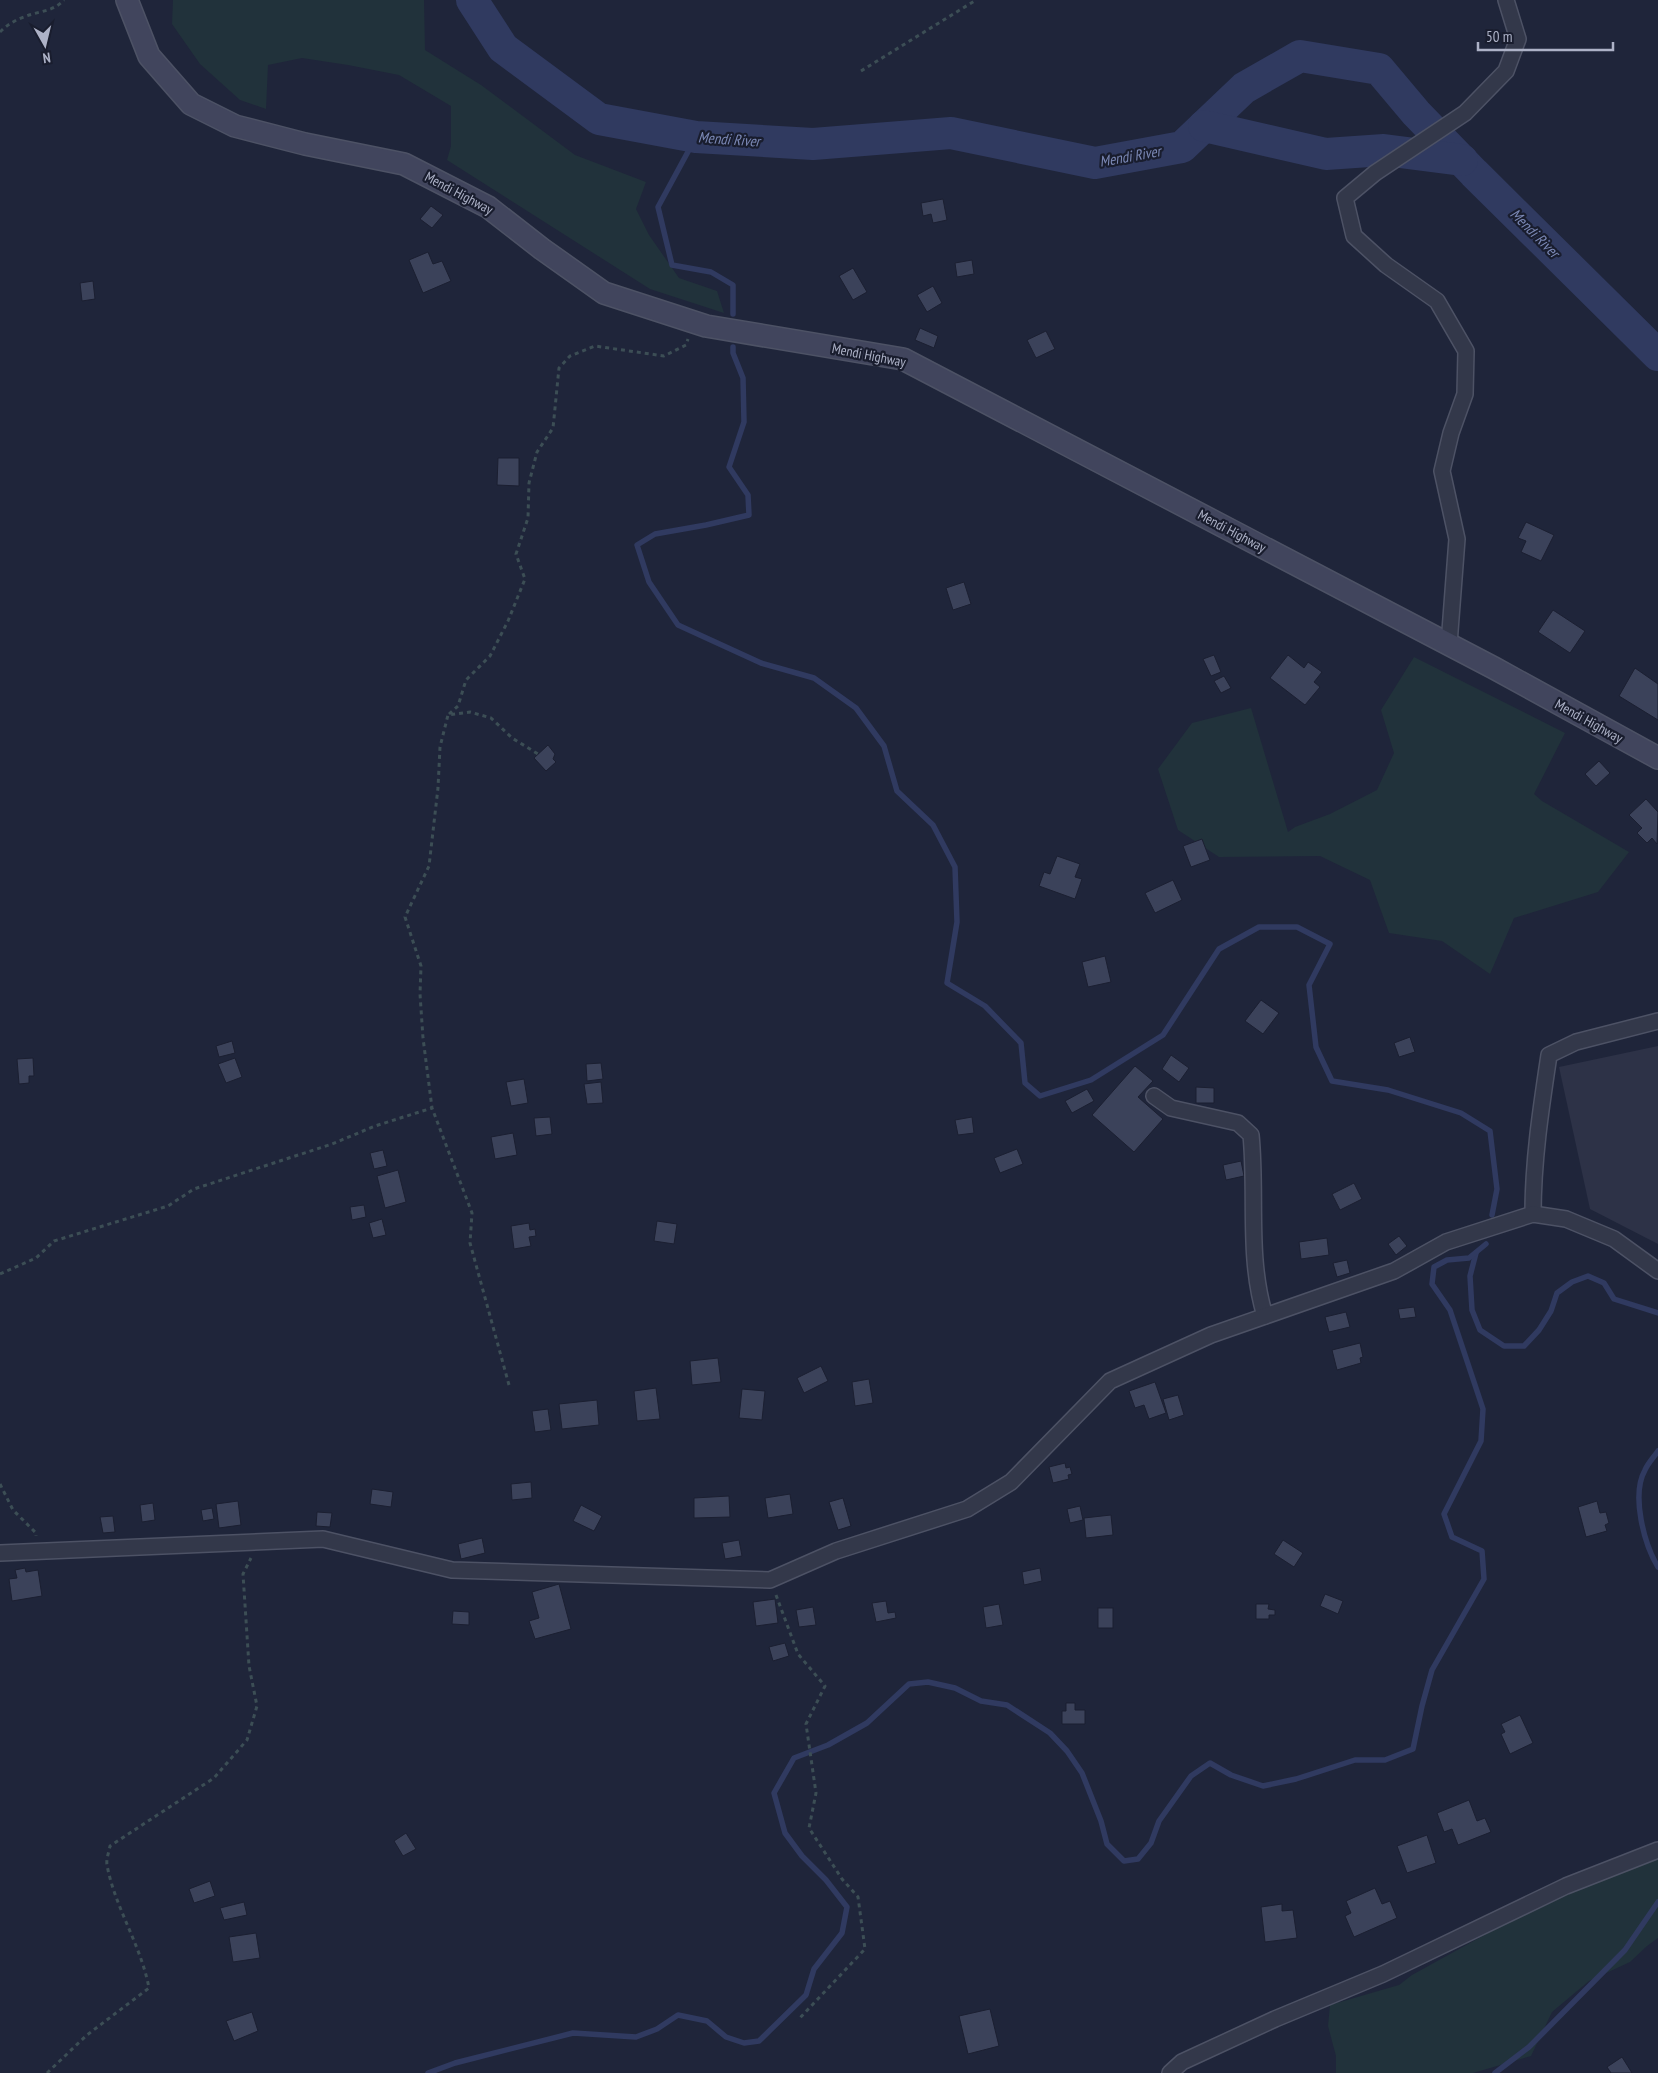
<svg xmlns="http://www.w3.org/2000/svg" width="1658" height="2073" viewBox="0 0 1658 2073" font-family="'PT Sans Narrow',sans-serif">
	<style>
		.airport { fill: #2d3247 }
		.green { fill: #21323b }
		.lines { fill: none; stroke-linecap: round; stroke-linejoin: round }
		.stream { stroke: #303a60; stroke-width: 5.5 }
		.river { stroke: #303a60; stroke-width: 32 }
		.building { fill: #3b425a; stroke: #1b1f31 }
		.street-casing { stroke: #4d5265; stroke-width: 18 }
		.secondary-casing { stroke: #4d5265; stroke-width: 24 }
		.path { stroke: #3c4e55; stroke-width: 3; stroke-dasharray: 4 4; stroke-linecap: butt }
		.street { stroke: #33384a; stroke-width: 15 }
		.secondary { stroke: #41455d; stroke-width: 21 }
		.labels { text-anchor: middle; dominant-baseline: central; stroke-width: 4.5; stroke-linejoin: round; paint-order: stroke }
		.street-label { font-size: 14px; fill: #adb2c7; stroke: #191d2e }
		.water-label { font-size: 15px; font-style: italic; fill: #7b88b5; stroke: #191d2e }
	</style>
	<rect width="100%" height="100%" fill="#1f253a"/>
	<path class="airport" d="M1658,1046V1244L1590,1209L1559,1067Z"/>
	<g class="green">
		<path d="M173,0H424L425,50L481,85L575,155L646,182L636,209L649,235L679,278L717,291L724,313L650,289L447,160L451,146V106L399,75L348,65L302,58L268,65L266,109L240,100L200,64L172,24Z"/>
		<path d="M1414,657L1565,733L1534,794L1542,801L1629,852L1598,892L1514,918L1490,974L1442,941L1389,933L1370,880L1320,856L1219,857L1178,830L1158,769L1192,723L1251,708L1288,832L1295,827L1330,814L1377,790L1394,753L1381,710Z"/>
		<path d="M1658,1853V1938L1647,1946L1630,1962L1589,1981L1552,2012L1531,2056L1473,2073H1336V2056L1328,2026L1330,2005L1399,1985L1412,1975L1517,1917Z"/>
	</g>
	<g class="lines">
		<g class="stream">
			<path d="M696,137L658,207L672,265L711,272L733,285V314"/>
			<path d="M733,347V353L743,378L744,422L729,467L748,495L749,515L706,525L655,534L637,545L649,582L678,625L761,663L814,678L856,708L884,746L897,791L933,825L955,867L957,922L947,983L985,1006L1021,1043L1025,1083L1040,1096L1091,1080L1163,1035L1219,949L1259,927H1297L1330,944L1309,985L1316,1047L1332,1081L1388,1090L1461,1113L1490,1131L1497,1189L1492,1215"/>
			<path d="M1476,1253L1470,1276L1472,1310L1480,1330L1504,1346H1524L1539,1330L1551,1311L1557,1293L1572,1282L1588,1276L1604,1283L1614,1299L1658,1313"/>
			<path d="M1658,1451C1654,1457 1648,1463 1645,1470C1631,1495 1644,1544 1658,1567"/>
			<path d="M428,2073L455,2063L573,2033L636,2037L657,2029L678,2015L707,2021L726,2037L744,2043L759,2041L806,1995L814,1969L842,1933L847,1907L826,1880L802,1856L785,1833L774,1793L794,1758L828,1745L867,1723L909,1684L928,1682L955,1688L981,1701L1007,1705L1050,1733L1067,1751L1082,1773L1101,1821L1107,1844L1124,1861L1138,1859L1151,1843L1159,1821L1191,1776L1210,1763L1231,1775L1263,1786L1296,1779L1355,1760H1385L1413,1749L1422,1706L1432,1670L1484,1579L1482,1551L1452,1537L1444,1514L1481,1441L1483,1409L1450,1310L1432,1284L1434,1267L1447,1260L1469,1258L1486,1244"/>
			<path d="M1495,2073L1529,2047L1625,1950L1658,1902"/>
		</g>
		<g class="river">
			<path d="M472,0L503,48L599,119L696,137L813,144L951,133L1095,163L1182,147L1244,88L1300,56L1379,69L1416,113L1474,173L1658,355"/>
			<path d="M1204,126L1326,154L1384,150L1462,160"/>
		</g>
	</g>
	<g class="building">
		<path d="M943,199L947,220L933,223L931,214L923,216L921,203Z"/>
		<path d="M431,206L443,215L432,228L420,219Z"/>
		<path d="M428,252L433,264L442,261L451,281L423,293L409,260Z"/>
		<path d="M972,260L974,274L957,277L955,263Z"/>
		<path d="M853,268L867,292L853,300L839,276Z"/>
		<path d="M93,281L95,299L82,301L80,283Z"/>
		<path d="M933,286L942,303L927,312L917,295Z"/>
		<path d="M920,328L938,336L934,348L915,340Z"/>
		<path d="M1046,331L1055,349L1036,358L1027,340Z"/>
		<path d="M498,458H519V486L497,485Z"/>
		<path d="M1526,522L1554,535L1541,561L1521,552L1526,541L1518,538Z"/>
		<path d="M964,582L971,604L953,610L946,588Z"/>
		<path d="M1553,610L1585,631L1570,653L1538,632Z"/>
		<path d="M1214,655L1221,672L1211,676L1203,659Z"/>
		<path d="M1288,655L1304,668L1308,662L1322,672L1314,682L1320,687L1305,705L1270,678Z"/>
		<path d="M1635,668L1658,684V720L1619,696Z"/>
		<path d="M1224,676L1231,688L1221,693L1214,681Z"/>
		<path d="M548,745L555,754L553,759L556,762L546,771L534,758Z"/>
		<path d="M1599,761L1610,773L1596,786L1585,774Z"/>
		<path d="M1646,799L1658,812L1657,844L1652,838L1647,843L1637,833L1642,828L1629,815Z"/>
		<path d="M1202,839L1210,860L1191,867L1183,846Z"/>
		<path d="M1057,856L1080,864L1075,877L1082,879L1075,899L1039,886L1044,872L1050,874Z"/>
		<path d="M1173,880L1182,900L1155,913L1145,893Z"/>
		<path d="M1105,956L1111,982L1088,987L1082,962Z"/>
		<path d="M1261,1000L1279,1013L1263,1034L1245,1021Z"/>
		<path d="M1410,1037L1415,1052L1399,1057L1394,1043Z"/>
		<path d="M232,1041L235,1053L219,1057L216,1046Z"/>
		<path d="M1171,1055L1189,1068L1179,1082L1162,1069Z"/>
		<path d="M33,1058L34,1076H29V1083L19,1084L17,1059Z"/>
		<path d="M235,1058L242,1077L226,1083L218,1064Z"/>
		<path d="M601,1063L603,1079L587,1081L586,1064Z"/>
		<path d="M1135,1066L1153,1081L1138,1097L1163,1119L1134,1152L1092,1115Z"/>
		<path d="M524,1079L528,1103L511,1106L506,1082Z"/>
		<path d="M601,1082L603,1103L587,1104L584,1084Z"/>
		<path d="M1196,1087L1214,1088V1103H1196Z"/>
		<path d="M1087,1089L1094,1101L1072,1113L1065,1101Z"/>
		<path d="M550,1117L552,1134L536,1136L534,1118Z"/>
		<path d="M972,1117L974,1133L958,1135L955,1120Z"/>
		<path d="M513,1133L517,1155L495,1159L491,1137Z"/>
		<path d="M1017,1149L1023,1164L1000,1173L994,1158Z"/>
		<path d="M383,1150L387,1166L374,1169L370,1153Z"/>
		<path d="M1241,1161L1244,1176L1226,1180L1223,1165Z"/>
		<path d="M398,1170L406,1202L385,1208L377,1176Z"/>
		<path d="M1354,1183L1362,1199L1340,1210L1332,1194Z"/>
		<path d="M364,1205L366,1217L352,1220L350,1207Z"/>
		<path d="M382,1219L386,1235L373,1238L369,1223Z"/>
		<path d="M657,1221L677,1224L674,1244L654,1241Z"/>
		<path d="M529,1223L530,1230L535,1229L536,1236L529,1237L531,1246L514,1249L511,1226Z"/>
		<path d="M1399,1236L1407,1246L1396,1255L1388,1244Z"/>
		<path d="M1327,1238L1329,1255L1301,1259L1299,1242Z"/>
		<path d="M1347,1260L1350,1273L1337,1277L1333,1263Z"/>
		<path d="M1414,1307L1416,1317L1400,1319L1398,1309Z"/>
		<path d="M1346,1312L1350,1327L1329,1332L1325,1317Z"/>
		<path d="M1360,1343L1363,1357L1360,1358L1361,1363L1337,1370L1332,1350Z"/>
		<path d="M718,1358L721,1382L692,1385L690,1361Z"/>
		<path d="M821,1366L828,1381L804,1393L797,1378Z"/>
		<path d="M869,1379L873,1403L855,1406L852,1382Z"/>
		<path d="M1155,1382L1166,1413L1149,1419L1144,1405L1135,1408L1129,1391Z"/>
		<path d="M656,1388L660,1419L637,1421L634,1391Z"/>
		<path d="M742,1389L765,1391L762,1420L739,1418Z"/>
		<path d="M1178,1395L1184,1415L1169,1420L1163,1399Z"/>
		<path d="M597,1400L599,1425L562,1429L559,1404Z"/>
		<path d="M548,1409L551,1430L535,1432L532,1411Z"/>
		<path d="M1065,1463L1066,1468L1070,1467L1072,1474L1068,1475L1069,1479L1053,1483L1049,1467Z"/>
		<path d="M531,1482L532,1498L512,1500L511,1484Z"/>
		<path d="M372,1489L393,1492L391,1507L370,1504Z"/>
		<path d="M790,1494L793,1514L768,1518L765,1498Z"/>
		<path d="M729,1496L730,1517L694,1518V1498Z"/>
		<path d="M843,1498L851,1526L838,1530L829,1502Z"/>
		<path d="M238,1501L241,1525L219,1528L216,1504Z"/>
		<path d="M1597,1501L1600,1513L1606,1512L1609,1523L1605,1525L1607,1531L1586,1537L1578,1507Z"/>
		<path d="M153,1503L155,1520L142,1522L140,1505Z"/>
		<path d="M581,1505L602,1516L594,1531L573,1521Z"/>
		<path d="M1080,1506L1083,1520L1070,1523L1067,1509Z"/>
		<path d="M212,1508L214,1519L203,1521L201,1510Z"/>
		<path d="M317,1512L332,1513L330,1527L316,1526Z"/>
		<path d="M1111,1515L1113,1535L1086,1538L1084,1518Z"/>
		<path d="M113,1516L115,1532L103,1533L100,1517Z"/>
		<path d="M482,1538L485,1553L461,1559L458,1544Z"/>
		<path d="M739,1540L742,1556L725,1559L722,1543Z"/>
		<path d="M1283,1540L1303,1553L1294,1567L1274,1554Z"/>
		<path d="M25,1568L26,1572L38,1570L42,1596L12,1601L9,1579L17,1578L15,1570Z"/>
		<path d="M1040,1568L1042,1581L1024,1585L1022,1572Z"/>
		<path d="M559,1584L571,1629L535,1639L529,1621L539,1618L532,1592Z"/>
		<path d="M1325,1594L1343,1601L1338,1614L1320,1606Z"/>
		<path d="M775,1599L778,1623L756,1626L753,1602Z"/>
		<path d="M886,1601L888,1613L895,1612L896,1618L876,1622L872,1603Z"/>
		<path d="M999,1604L1003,1625L986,1628L983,1607Z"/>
		<path d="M1256,1604H1269L1268,1609L1275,1610V1615H1269V1619H1256Z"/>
		<path d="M813,1607L816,1625L799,1627L796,1610Z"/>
		<rect x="1098" y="1608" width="15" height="20"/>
		<path d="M453,1611L469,1612V1625L452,1624Z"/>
		<path d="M785,1643L789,1656L773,1661L769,1647Z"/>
		<path d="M1066,1703H1075V1710H1085V1724H1062V1711H1066Z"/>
		<path d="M1520,1715L1533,1743L1510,1754L1501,1734L1505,1732L1501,1724Z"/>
		<path d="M1469,1800L1477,1821L1485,1818L1491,1832L1458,1845L1452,1829L1444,1832L1437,1813Z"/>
		<path d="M406,1833L416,1849L403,1856L394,1841Z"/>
		<path d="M1427,1835L1436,1863L1407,1873L1397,1846Z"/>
		<path d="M210,1881L215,1896L194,1903L189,1889Z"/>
		<path d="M1375,1888L1382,1904L1390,1901L1397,1918L1354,1937L1345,1916L1351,1913L1346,1901Z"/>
		<path d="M244,1902L247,1915L224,1920L220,1908Z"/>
		<path d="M1282,1904V1911L1293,1910L1297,1938L1265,1942L1261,1907Z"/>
		<path d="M256,1933L260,1958L233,1962L229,1937Z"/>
		<path d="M990,2009L999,2046L968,2054L959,2016Z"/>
		<path d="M252,2012L258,2031L234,2041L226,2021Z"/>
		<path d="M1622,2057L1632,2073H1611L1607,2067Z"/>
	</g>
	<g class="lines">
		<g class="street-casing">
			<g id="street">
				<path d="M1449,644L1457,539L1442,471L1451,433L1465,394L1466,351L1437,301L1386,265L1354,236L1345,198L1375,173L1465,113L1506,71L1518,39L1506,0"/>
				<path d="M1154,1096L1171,1108L1238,1123L1251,1135C1257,1195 1247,1257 1265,1316"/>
				<path d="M1533,1214C1533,1160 1541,1108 1549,1055L1576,1042L1658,1021"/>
				<path d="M0,1553L323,1539L452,1570L770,1580L836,1551L967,1509L1011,1482L1110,1381L1211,1335L1394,1271L1446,1242L1533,1214L1566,1219L1614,1239L1658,1271"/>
				<path d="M1170,2073L1182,2062L1275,2019L1383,1974L1566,1886L1658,1850"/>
			</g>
		</g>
		<g class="secondary-casing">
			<path id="secondary" d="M127,0L149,56L191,104L235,126L305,144L404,164L488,207L542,249L604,293L706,326L903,359L1494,668L1658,758"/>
		</g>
		<g class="path">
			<path d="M0,32C7,25 15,20 24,17C38,11 53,12 64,0"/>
			<path d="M861,71L976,0"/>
			<path d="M449,714L458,706L466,680L490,656L508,621L525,579L516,554L528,518L529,483L537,452L553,428L559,368L570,356L595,346L664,356L686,345L688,339"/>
			<path d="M0,1274L36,1258L54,1241L168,1206L194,1189L332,1144L375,1126L432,1108"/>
			<path d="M509,1385L470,1243L472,1213L432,1108L423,1038L420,994L421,966L405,917L429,866L438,788L440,747L448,715L470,712L491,718L512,738L538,754"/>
			<path d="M0,1484L13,1510L36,1533V1536"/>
			<path d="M776,1595L798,1654L825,1686L806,1724L816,1793L809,1828L842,1879L858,1897L865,1949L798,2020"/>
			<path d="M47,2073L87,2035L149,1988C141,1945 115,1908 107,1865C106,1859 109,1852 110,1846L214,1778L247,1740L257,1706L249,1666L243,1574L251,1558"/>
		</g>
		<use href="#street" class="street"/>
		<use href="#secondary" class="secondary"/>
	</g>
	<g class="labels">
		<g class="street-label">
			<text transform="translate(459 193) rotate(28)">Mendi Highway</text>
			<text transform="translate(869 355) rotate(11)">Mendi Highway</text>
			<text transform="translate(1232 531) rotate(28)">Mendi Highway</text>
			<text transform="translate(1589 721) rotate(29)">Mendi Highway</text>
		</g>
		<g class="water-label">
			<text transform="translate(729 139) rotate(4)">Mendi River</text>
			<text transform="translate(1130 156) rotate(-10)">Mendi River</text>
			<text transform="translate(1535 233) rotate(45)">Mendi River</text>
		</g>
	</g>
	<g transform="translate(45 45) rotate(172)" stroke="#191d2e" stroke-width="4" paint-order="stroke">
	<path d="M0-4L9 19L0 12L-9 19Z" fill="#adb2c7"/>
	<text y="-8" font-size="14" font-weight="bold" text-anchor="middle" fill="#adb2c7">N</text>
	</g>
	<path d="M1478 42v8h135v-8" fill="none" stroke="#adb2c7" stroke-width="2.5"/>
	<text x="1486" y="42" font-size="15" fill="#adb2c7" stroke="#191d2e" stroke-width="4" paint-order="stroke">50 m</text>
</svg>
